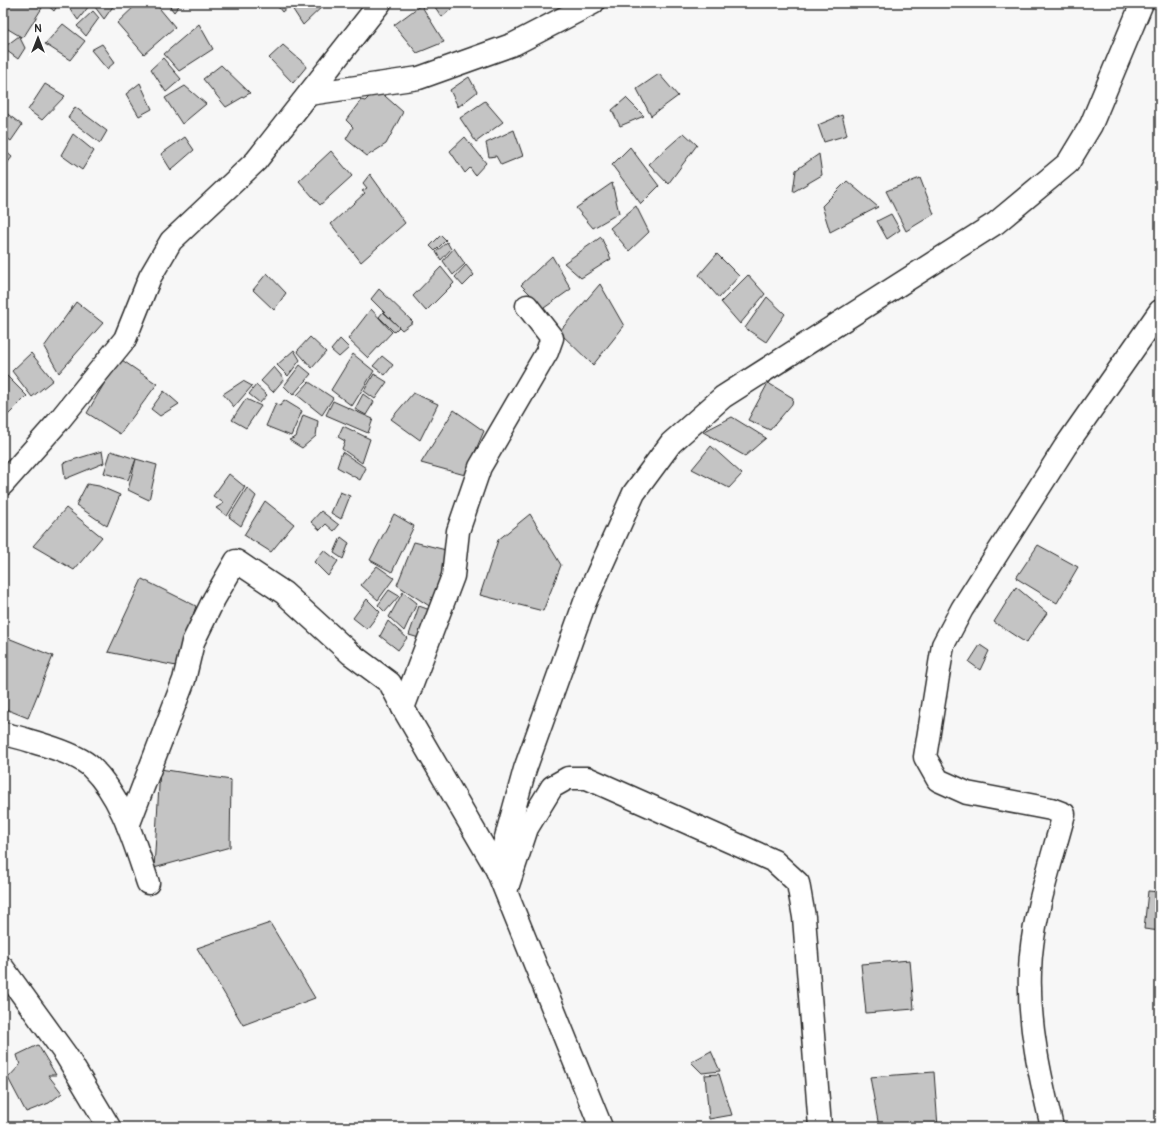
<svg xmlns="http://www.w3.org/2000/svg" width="1163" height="1130" viewBox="0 0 1163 1130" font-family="Pangolin,sans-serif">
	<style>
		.building { fill: #c4c4c4; stroke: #2b2b2b }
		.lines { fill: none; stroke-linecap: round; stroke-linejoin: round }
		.street-casing { stroke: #2b2b2b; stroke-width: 25 }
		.street { stroke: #fff; stroke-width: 22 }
	</style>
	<rect width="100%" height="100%" fill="#f7f7f7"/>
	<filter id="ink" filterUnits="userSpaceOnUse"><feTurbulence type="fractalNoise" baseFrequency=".025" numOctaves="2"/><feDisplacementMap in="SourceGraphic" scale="8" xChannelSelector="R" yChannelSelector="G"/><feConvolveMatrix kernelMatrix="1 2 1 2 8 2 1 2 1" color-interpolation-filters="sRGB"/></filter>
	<g filter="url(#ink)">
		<g class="building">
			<path d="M3,3H33L42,8L23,38L3,26Z"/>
			<path d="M45,3H59L54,11Z"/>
			<path d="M66,3H86L89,6L78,20Z"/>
			<path d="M92,3H113L114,5L104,19Z"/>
			<path d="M138,3H155L175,27L144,54L117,23Z"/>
			<path d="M167,3H181L174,12Z"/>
			<path d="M275,3H326L303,25L290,5L282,12Z"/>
			<path d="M432,3H458L442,17Z"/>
			<path d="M421,5L444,42L417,53L394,25Z"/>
			<path d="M93,11L99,18L86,36L77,26Z"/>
			<path d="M63,24L85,41L70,60L45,44Z"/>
			<path d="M199,24L213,49L179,71L164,54Z"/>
			<path d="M19,36L25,48L18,59L3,48Z"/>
			<path d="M102,44L115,62L107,69L91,50Z"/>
			<path d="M283,45L307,66L293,83L269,58Z"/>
			<path d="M163,58L181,79L166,92L151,69Z"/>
			<path d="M221,65L250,93L226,107L203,79Z"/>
			<path d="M659,74L678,96L651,116L637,89Z"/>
			<path d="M469,77L477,92L458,107L450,90Z"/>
			<path d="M140,83L152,109L139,116L126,94Z"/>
			<path d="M45,84L65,96L42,120L28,110Z"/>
			<path d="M185,86L206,104L182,124L165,98Z"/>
			<path d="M377,89L403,112L386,144L367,156L346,139L353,127L346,120L361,100L365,101Z"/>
			<path d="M626,98L644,116L620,126L612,110Z"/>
			<path d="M485,101L503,122L476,142L460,118Z"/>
			<path d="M75,107L107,131L100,143L68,118Z"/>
			<path d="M5,112L22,125L11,141L3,135V115Z"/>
			<path d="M842,115L847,135L824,142L818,125Z"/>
			<path d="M514,130L523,156L501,165L496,156L489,157L486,143Z"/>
			<path d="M684,133L697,145L668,184L649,164Z"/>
			<path d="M73,134L94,151L82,170L61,155Z"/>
			<path d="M185,137L194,150L171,170L161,154Z"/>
			<path d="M465,137L486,163L475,175L470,168L465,173L450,151Z"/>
			<path d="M630,147L659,186L641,204L612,165Z"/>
			<path d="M3,149L12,157L3,169Z"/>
			<path d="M331,151L352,176L320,205L299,181Z"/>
			<path d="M819,154L822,175L793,192L796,170Z"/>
			<path d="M370,174L405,223L361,262L331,224L365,193L362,191L367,188L363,183Z"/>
			<path d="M920,178L934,214L906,231L886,191Z"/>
			<path d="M847,181L878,207L830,232L822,206Z"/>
			<path d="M612,183L619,213L593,228L576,208Z"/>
			<path d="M636,206L649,232L629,251L610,228Z"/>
			<path d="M891,214L900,230L887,239L877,221Z"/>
			<path d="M441,235L446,240L435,251L430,246Z"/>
			<path d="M601,237L611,259L581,278L564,263Z"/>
			<path d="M447,242L451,249L441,260L436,252Z"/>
			<path d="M454,248L465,264L453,275L443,261Z"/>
			<path d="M717,254L739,276L719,298L699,275Z"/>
			<path d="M552,256L571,289L544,308L521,285Z"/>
			<path d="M466,265L474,275L463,286L455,277Z"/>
			<path d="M441,267L454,283L426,311L413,296Z"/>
			<path d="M267,273L286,293L274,310L253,290Z"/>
			<path d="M748,275L765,294L740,324L721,302Z"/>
			<path d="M600,284L624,326L593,365L559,332Z"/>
			<path d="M379,289L413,322L402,330L371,299Z"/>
			<path d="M767,297L785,314L766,342L745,328Z"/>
			<path d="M76,302L103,323L59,373L44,347Z"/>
			<path d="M371,309L392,332L368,358L348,339Z"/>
			<path d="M383,312L399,327L394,332L379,317Z"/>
			<path d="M310,337L326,352L312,368L297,351Z"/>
			<path d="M340,339L349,348L339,357L331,350Z"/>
			<path d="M294,350L300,360L288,376L277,365Z"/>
			<path d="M31,353L53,380L32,397L12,371Z"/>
			<path d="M353,354L374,371L352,406L331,390Z"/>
			<path d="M382,356L393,365L385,375L373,366Z"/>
			<path d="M119,358L157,384L120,434L87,413Z"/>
			<path d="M300,365L311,374L293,395L284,386Z"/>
			<path d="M274,367L284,379L273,392L261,381Z"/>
			<path d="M3,372L27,396L3,420Z"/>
			<path d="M374,374L387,382L375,399L364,391Z"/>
			<path d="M243,381L252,386L234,407L223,394Z"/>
			<path d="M309,382L333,398L322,415L297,395Z"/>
			<path d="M768,383L793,398L792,404L770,430L748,420Z"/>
			<path d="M256,385L267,395L260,403L249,394Z"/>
			<path d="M164,391L179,404L160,416L151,409Z"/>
			<path d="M413,393L438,404L420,440L391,419Z"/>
			<path d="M363,394L374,402L366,415L355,409Z"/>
			<path d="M246,399L261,406L246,428L232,420Z"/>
			<path d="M284,400L302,411L291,436L266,426L276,403L280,406Z"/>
			<path d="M333,401L373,419L368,433L326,415Z"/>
			<path d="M454,410L484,431L465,475L421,463Z"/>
			<path d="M303,415L318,421L316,436L302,448L289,440L296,437Z"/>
			<path d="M732,417L766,438L745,456L703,432Z"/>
			<path d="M343,426L370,439L362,463L342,449L345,441L338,437Z"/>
			<path d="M711,446L742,474L729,488L692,469Z"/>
			<path d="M102,451L104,463L65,479L63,463Z"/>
			<path d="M111,451L136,459L128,480L104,473Z"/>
			<path d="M342,452L366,468L360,480L337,467Z"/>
			<path d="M136,459L157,465L149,500L128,490Z"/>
			<path d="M229,474L245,487L227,516L216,508L224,503L213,496Z"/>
			<path d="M87,484L99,486L120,495L107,526L76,505Z"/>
			<path d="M247,488L256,496L241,526L229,517Z"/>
			<path d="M340,492L350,496L341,519L331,513Z"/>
			<path d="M265,501L294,524L271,552L244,535Z"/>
			<path d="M66,508L102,537L74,570L33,546Z"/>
			<path d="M321,511L339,525L334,531L326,524L320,530L311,522Z"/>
			<path d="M394,514L414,526L392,572L370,560Z"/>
			<path d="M530,514L561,565L543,611L480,595L498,540Z"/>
			<path d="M341,537L349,543L343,559L334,553Z"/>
			<path d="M414,542L450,551L434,609L397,585Z"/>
			<path d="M1038,545L1078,567L1057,603L1016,578Z"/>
			<path d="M324,550L338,561L328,576L314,562Z"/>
			<path d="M377,566L394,578L378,600L361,585Z"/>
			<path d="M142,579L196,606L176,666L108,652Z"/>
			<path d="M1016,587L1047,613L1026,643L994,622Z"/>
			<path d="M389,590L399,596L385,612L378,605Z"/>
			<path d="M403,592L417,603L404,631L389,617Z"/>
			<path d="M367,599L380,612L367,629L353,618Z"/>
			<path d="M419,606L430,610L419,638L409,635Z"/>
			<path d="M388,621L407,638L398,650L380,636Z"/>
			<path d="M3,636L53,656L28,718L3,708Z"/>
			<path d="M980,645L989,651L980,670L969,662Z"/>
			<path d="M160,769L231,780L230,847L154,868Z"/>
			<path d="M1148,891L1160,892V931L1144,929Z"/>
			<path d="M270,923L315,998L243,1025L197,948Z"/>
			<path d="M910,960L914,1009L866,1013L861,964Z"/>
			<path d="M38,1045L56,1075H48L62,1093L49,1103L26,1112L8,1078L20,1065L17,1055Z"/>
			<path d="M711,1051L720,1071L702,1073L691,1062Z"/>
			<path d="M934,1072L938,1127H879L870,1077Z"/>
			<path d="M719,1074L732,1115L709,1119L705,1075Z"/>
		</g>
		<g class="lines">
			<g class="street-casing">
				<g id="street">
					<path d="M309,94L419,78L514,44L593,3"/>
					<path d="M3,484L57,423L125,339L150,277L171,241L256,161L380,3"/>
					<path d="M403,708L453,576L458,531L480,467L547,352L552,338L527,306"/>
					<path d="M3,734C17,736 30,741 44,745C57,749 81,757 91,767C122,797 134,842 148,883"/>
					<path d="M128,826L184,680L193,642L214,599L236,561L284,593L351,654L390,683L403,708L497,870L601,1127"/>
					<path d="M497,870L525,769L585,602L634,493L671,443L723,397L996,223L1068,163L1091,125L1142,3"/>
					<path d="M506,891L527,828L552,787L568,778H587L774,861L798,883L804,917L820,1127"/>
					<path d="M3,968L66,1055L109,1127"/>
					<path d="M1052,1127C1040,1076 1028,1024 1030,971C1031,921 1051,863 1064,814L1051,809L967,793L938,780L925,757L943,645L962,609L1065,447L1160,311"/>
				</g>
			</g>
			<use href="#street" class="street"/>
		</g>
	</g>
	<rect width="1163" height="1130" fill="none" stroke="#fff" stroke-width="16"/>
	<rect x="8" y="8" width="1147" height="1114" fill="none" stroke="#2b2b2b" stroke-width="1.5" filter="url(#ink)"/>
	<g transform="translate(38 38)" stroke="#ffffff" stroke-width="3" paint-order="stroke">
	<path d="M0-3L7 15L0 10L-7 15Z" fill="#2b2b2b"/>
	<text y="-6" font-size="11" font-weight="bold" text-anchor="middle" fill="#2b2b2b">N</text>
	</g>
</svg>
